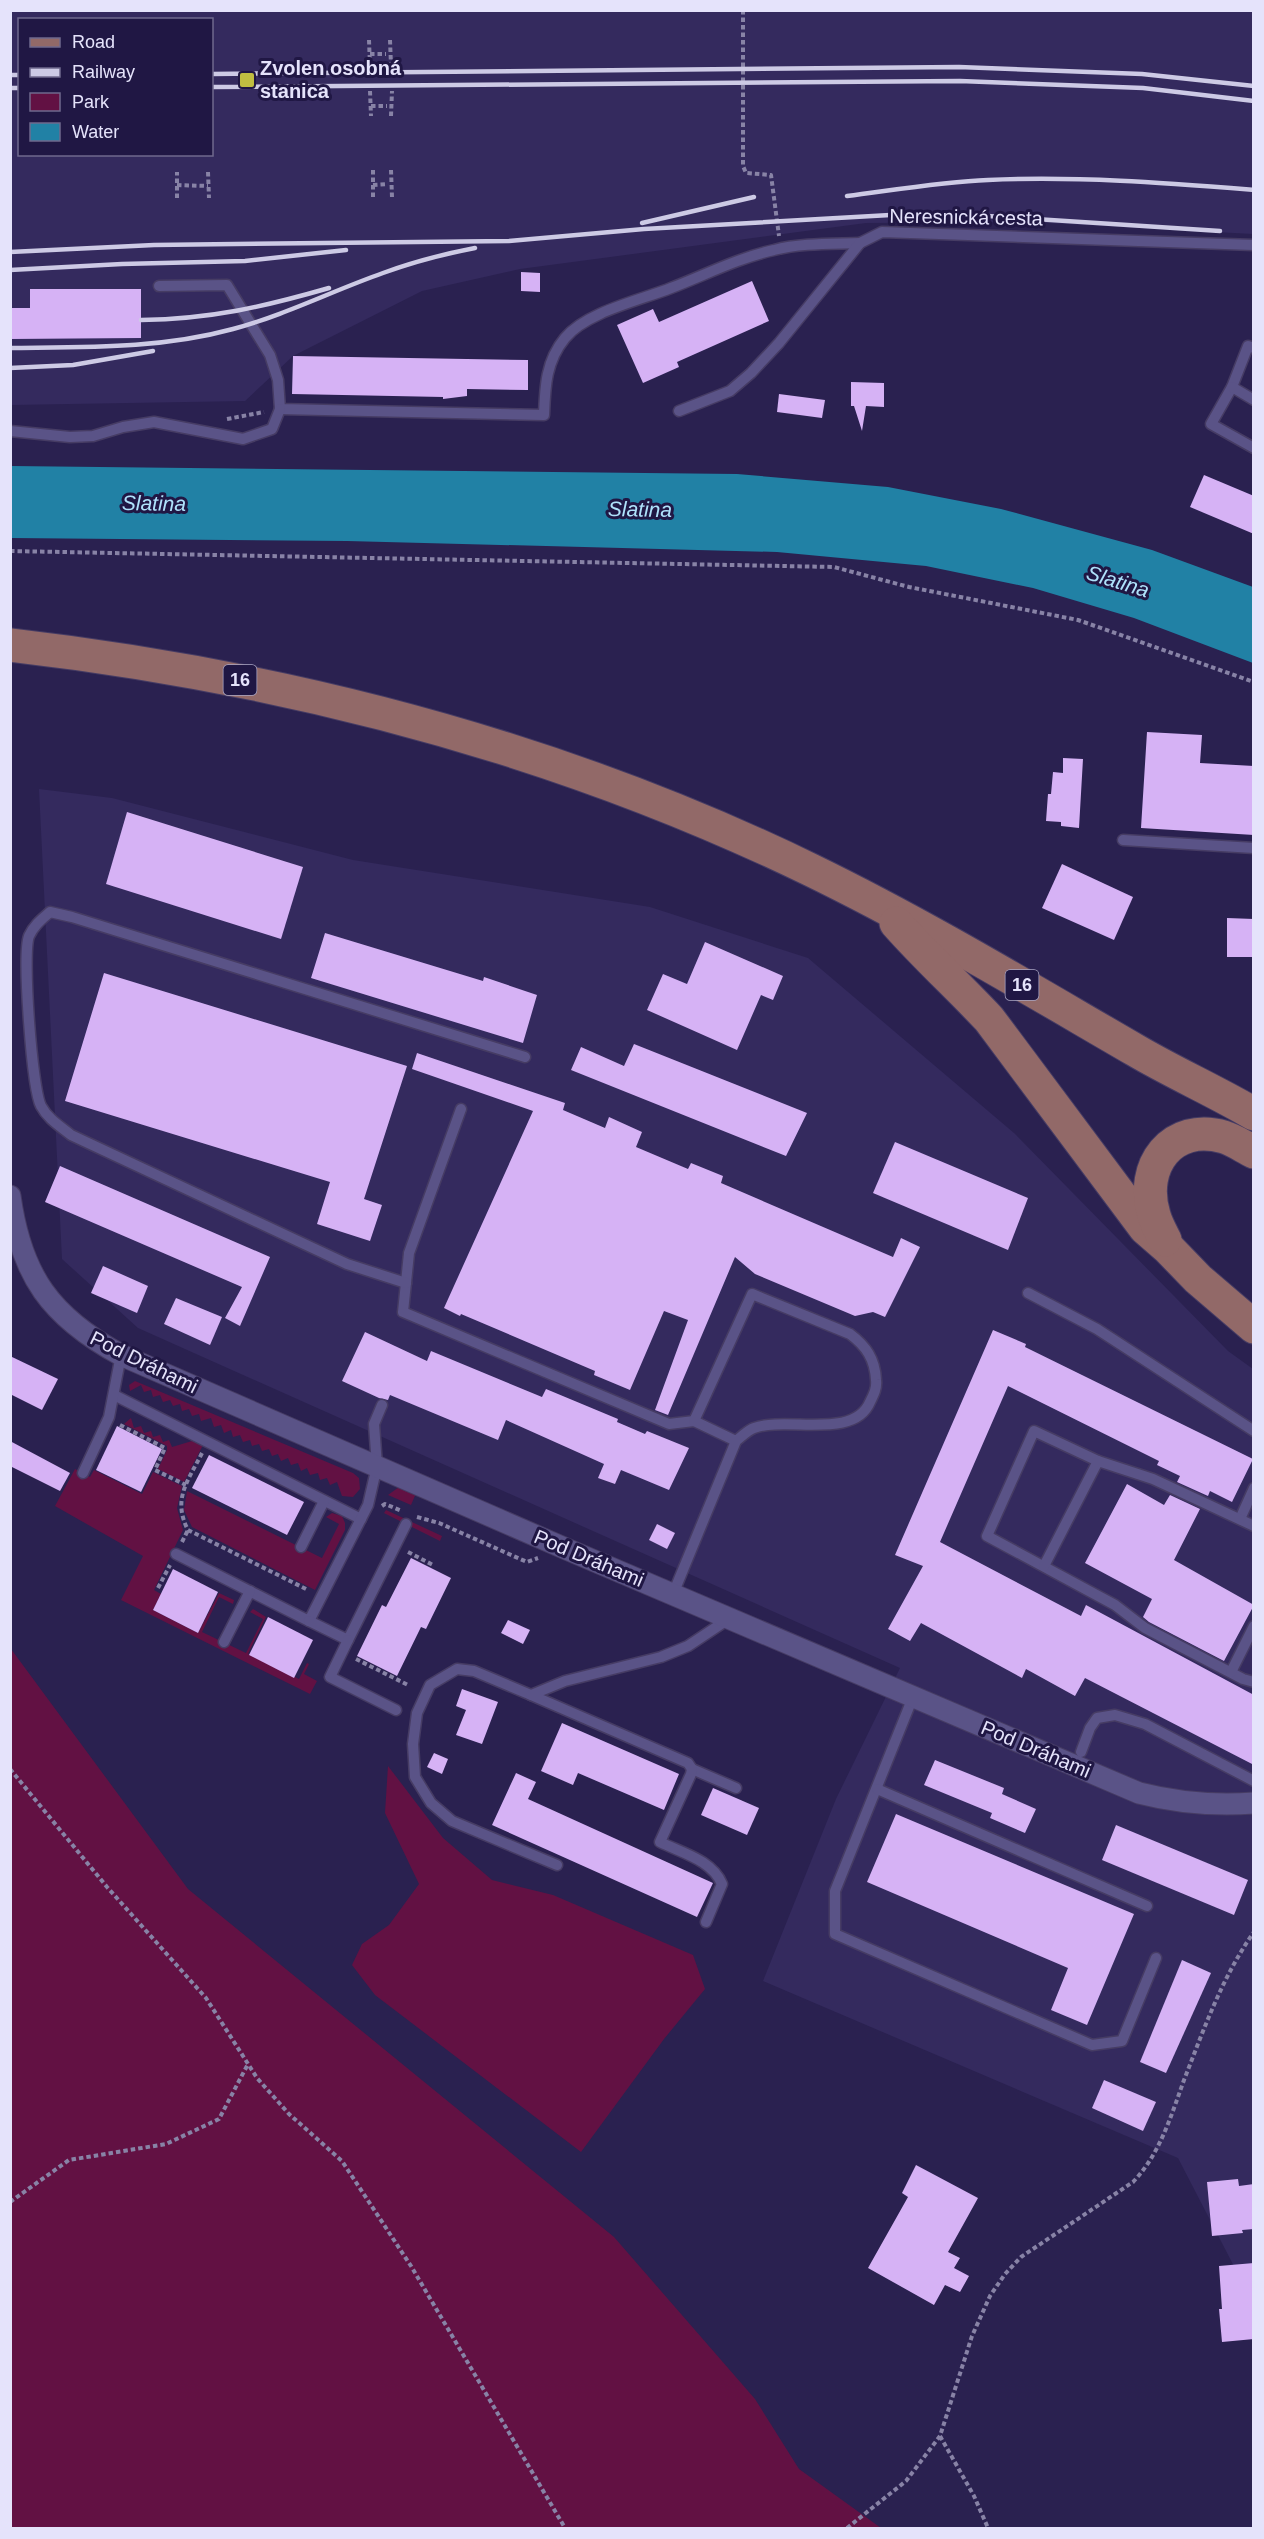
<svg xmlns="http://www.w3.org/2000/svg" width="1264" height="2539" viewBox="0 0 1264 2539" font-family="Arial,sans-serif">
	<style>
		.built { fill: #342a5e; fill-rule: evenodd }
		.green { fill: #621143 }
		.water { fill: #2181a5 }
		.building { fill: #d6b2f5 }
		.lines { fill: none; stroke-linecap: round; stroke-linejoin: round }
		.lane-casing { stroke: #463c64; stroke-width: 13 }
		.street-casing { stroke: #463c64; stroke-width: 23 }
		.primary-casing { stroke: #463c64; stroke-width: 35 }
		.path { stroke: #8883a6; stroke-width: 4; stroke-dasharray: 4.5 3; stroke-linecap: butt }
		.lane { stroke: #5a5387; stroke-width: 10 }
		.street { stroke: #5a5387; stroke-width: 21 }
		.primary { stroke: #926968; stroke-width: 33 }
		.rail { stroke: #cdcae5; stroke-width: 4.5 }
		.poi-dot { fill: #c0be41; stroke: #201744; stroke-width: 2 }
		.labels { text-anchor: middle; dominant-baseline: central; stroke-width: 6; stroke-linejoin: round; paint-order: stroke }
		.shield { fill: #201744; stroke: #aaa6c4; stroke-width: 1.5 }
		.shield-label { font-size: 18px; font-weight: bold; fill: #e5e3fb }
		.poi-label { font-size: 20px; font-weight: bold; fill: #e5e3fb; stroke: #201744; text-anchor: start }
		.street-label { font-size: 20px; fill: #e5e3fb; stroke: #201744 }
		.water-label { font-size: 21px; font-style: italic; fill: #afe2fb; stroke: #201744 }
	</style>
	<rect width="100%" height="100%" fill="#2a2150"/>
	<g class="built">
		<path d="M10,11H1253V234L1028,222L866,223L520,269L422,291L293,356L245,401L11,405ZM20,20H212V154H20Z"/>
		<path d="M39,789L112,798L353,860L650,907L808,958L1014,1133L1228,1351L1253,1369V2303L1178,2158L763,1981L836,1799L900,1668L138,1328L62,1259Z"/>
	</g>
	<g class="green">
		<path d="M135,1381L353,1473L359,1478L360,1489L353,1497L342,1496L337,1482L330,1485L327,1478L320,1480L318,1473L310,1475L307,1468L301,1471L298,1463L291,1465L288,1458L281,1461L278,1454L272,1456L269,1449L262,1451L259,1444L252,1446L250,1440L243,1442L240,1435L233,1437L231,1430L224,1433L221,1425L214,1427L211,1418L201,1421L199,1414L192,1416L189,1409L182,1411L180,1404L173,1406L170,1400L163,1402L160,1395L153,1397L151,1390L144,1392L141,1385L130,1391L129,1385Z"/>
		<path d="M131,1418L134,1428L141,1426L144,1433L151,1431L153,1437L160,1435L163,1442L169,1440L172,1447L192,1441L203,1445L184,1482L158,1469L167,1450V1446L124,1424Z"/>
		<path d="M75,1469L90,1477L94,1470L142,1494L153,1472L182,1486L177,1508L183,1530L154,1590L161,1594L153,1610L198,1633L219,1593L234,1600L233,1604L219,1597L202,1632L246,1653L263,1619L250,1612L253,1609L266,1617L248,1654L299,1679L307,1663L309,1664L304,1674L317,1681L310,1694L121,1600L143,1556L55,1506Z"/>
		<path d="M399,1487L417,1491L411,1505L388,1495Z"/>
		<path d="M187,1491L322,1558L339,1524L326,1517L332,1513L342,1516L345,1523V1530L315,1590L192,1527L184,1510Z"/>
		<path d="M386,1510L442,1536L440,1541L384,1513Z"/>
		<path d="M11,1649L188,1889L614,2237L755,2399L799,2469L881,2528H11Z"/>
		<path d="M388,1766L443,1838L492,1880L553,1895L693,1955L705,1989L664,2039L581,2152L375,1995L352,1965L362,1944L389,1925L419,1884L385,1813Z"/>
	</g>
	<path class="water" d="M11,466L737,474L888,487L1001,509L1152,550L1253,587V663L1134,618L1033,588L926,566L777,552L347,541L11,538Z"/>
	<g class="building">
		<path d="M521,272L540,273V292L521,291Z"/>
		<path d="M752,281L769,321L677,362L679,367L643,383L617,325L653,309L659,322Z"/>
		<path d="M30,289H141V338L10,339V308H30Z"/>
		<path d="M293,356L528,360V390L467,389V396L443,399V397L292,394Z"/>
		<path d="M851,382L884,383V407L866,406L862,431L854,406H851Z"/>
		<path d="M779,394L825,400L822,418L777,412Z"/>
		<path d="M1204,475L1254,496V534L1190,507Z"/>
		<path d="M1147,732L1202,735L1200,763L1254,766V835L1141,828Z"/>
		<path d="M1063,758L1083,759L1079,828L1061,826V822L1046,821L1048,794H1051L1053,772L1063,773Z"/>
		<path d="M127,812L303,867L281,939L106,884Z"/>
		<path d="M1062,864L1133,897L1114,940L1042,908Z"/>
		<path d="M1227,918L1254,919V957H1227Z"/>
		<path d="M325,933L483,981L484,977L537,995L523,1043L311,978Z"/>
		<path d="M705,942L783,976L773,1000L761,995L737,1050L647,1010L663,974L687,984Z"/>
		<path d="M104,973L407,1066L364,1199L382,1205L370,1241L317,1224L330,1182L65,1101Z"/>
		<path d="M634,1044L807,1113L786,1156L571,1070L581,1047L624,1066Z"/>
		<path d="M417,1053L565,1103L563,1110L605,1128L609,1117L642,1132L636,1147L688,1169L691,1163L723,1176L721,1183L893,1257L901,1238L920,1247L885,1317L873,1312L855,1316L755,1274L735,1257L668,1415L655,1410L688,1320L664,1311L630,1390L594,1375L595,1371L461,1314L460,1316L444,1308L533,1111L412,1069Z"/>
		<path d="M895,1142L1028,1198L1008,1250L873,1193Z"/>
		<path d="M60,1166L270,1257L240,1326L225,1318L242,1287L45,1202Z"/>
		<path d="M103,1266L148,1286L137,1313L91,1293Z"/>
		<path d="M176,1298L222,1317L210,1345L164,1324Z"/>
		<path d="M993,1330L1026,1344L1025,1347L1253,1459L1232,1502L1210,1491L1208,1496L1177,1482L1180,1476L1157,1465L1159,1461L1008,1386L940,1542L1081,1616L1086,1605L1254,1695V1765L1085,1678L1075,1696L1026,1669L1022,1678L921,1623L910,1641L888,1629L923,1566L895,1555Z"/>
		<path d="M365,1332L427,1361L431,1351L542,1397L546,1389L618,1419L617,1422L645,1434L647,1431L689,1448L669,1490L621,1470L615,1484L598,1478L604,1464L506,1420L498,1440L390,1395L388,1400L379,1398L342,1381Z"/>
		<path d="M10,1356L58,1379L42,1410L10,1394Z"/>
		<path d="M117,1426L162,1449L141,1492L96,1470Z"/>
		<path d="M10,1441L70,1473L60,1491L10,1466Z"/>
		<path d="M209,1455L304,1502L287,1535L192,1488Z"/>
		<path d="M1127,1484L1164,1505L1170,1495L1200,1509L1174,1560L1254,1605L1224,1661L1149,1622L1143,1617L1152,1599L1085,1563Z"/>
		<path d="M657,1524L675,1533L667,1549L649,1540Z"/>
		<path d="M411,1558L451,1578L426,1629L421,1627L397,1676L357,1656L382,1605L386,1607Z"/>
		<path d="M173,1569L218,1592L198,1633L153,1610Z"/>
		<path d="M268,1617L313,1640L294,1678L249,1655Z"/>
		<path d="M508,1620L530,1630L523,1644L501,1633Z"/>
		<path d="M462,1689L498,1702L482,1744L456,1735L466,1710L456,1706Z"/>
		<path d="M562,1723L679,1774L664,1810L578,1773L573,1785L541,1771Z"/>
		<path d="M434,1753L448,1759L442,1774L427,1767Z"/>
		<path d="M935,1760L1004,1788L1002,1794L1036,1809L1025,1833L990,1818L992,1813L924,1785Z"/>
		<path d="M516,1773L536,1782L528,1799L713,1883L697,1917L492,1825Z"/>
		<path d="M713,1788L759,1808L747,1835L701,1815Z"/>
		<path d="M896,1814L1134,1914L1087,2025L1051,2010L1068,1968L867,1882Z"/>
		<path d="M1116,1825L1248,1880L1234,1915L1102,1860Z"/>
		<path d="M1182,1960L1211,1973L1166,2073L1140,2062Z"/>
		<path d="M1104,2080L1156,2102L1143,2131L1092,2108Z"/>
		<path d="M916,2165L978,2198L948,2252L960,2258L954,2268L969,2276L960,2292L945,2285L934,2305L868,2268L908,2197L902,2193Z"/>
		<path d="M1238,2179L1239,2186L1254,2184V2229L1242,2230L1243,2233L1212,2236L1207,2182Z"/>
		<path d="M1254,2263V2339L1222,2342L1219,2309H1222L1219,2266Z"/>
	</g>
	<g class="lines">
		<g class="lane-casing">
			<g id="lane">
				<path d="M159,286L227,285L270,355L278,380L280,409L544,415C545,386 546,361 565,338C586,312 641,300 671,288C705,275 738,258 774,250C801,243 831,244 860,243"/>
				<path d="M1254,348L1248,346L1232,387L1211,424L1254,448"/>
				<path d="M1232,387L1254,400"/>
				<path d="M679,411L730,391L751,373L779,343L860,243L882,232L1254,245"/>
				<path d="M10,431L70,437L93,436L123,427L154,422L243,439L272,429L280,409"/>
				<path d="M1123,840L1254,848"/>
				<path d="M461,1109L409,1253L403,1312L669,1424L694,1421"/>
				<path d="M406,1283L347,1264L71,1135C60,1126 48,1119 41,1106C32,1089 22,954 29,936C34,925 42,919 50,912L72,917L525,1057"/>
				<path d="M1028,1293L1097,1329L1254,1431"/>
				<path d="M114,1395L361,1519"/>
				<path d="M1098,1461L1034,1431L987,1536L1115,1605L1145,1628L1243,1679L1254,1682"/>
				<path d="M83,1473L109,1417L121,1355"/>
				<path d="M1240,1519L1254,1488"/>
				<path d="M301,1547L324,1501"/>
				<path d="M176,1554L309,1621L368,1505L377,1466L374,1424L382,1405"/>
				<path d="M1044,1566L1098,1461L1153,1479L1254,1526"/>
				<path d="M673,1594L736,1441C741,1437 748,1430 754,1428C787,1416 854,1440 870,1402C874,1394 877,1388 876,1380C875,1359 866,1346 850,1334L752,1294L694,1421L736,1441"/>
				<path d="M309,1621L348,1640L406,1524"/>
				<path d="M348,1640L330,1677L396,1710"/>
				<path d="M224,1642L250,1591"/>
				<path d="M1231,1672L1254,1626"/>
				<path d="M531,1695L474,1671L457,1669L430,1685L417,1713L413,1744L415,1777L431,1803L452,1821L557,1865"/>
				<path d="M913,1697L835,1891V1934L1092,2045L1122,2041L1156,1958"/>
				<path d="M1081,1752L1090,1728L1097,1718L1115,1715L1145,1724L1254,1781"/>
				<path d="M692,1769L736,1788"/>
				<path d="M877,1789L1147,1906"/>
				<path d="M706,1922L722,1884C712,1860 682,1853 660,1842L691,1774L692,1769L688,1763L531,1695L565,1681L661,1657L688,1646L730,1618"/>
			</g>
		</g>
		<g class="street-casing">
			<path id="street" d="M10,1196C21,1276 51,1317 121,1355L564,1548L1139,1793C1178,1803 1213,1806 1254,1803"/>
		</g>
		<g class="primary-casing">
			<g id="primary">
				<path d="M10,645C287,677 560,748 811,870C922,924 1028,988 1135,1050C1174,1073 1215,1091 1254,1114"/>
				<path d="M896,923C926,957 958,986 989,1019L1145,1228L1168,1248L1198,1279L1254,1327"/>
				<path d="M1165,1240C1161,1232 1156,1223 1154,1215C1139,1166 1172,1122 1224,1137C1234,1140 1244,1147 1254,1152"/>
			</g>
		</g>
		<g class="path">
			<path d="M743,10V166L746,173L771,175L779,236"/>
			<path d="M369,40L370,66"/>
			<path d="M390,40L391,66"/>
			<path d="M370,54H386"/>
			<path d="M370,91L371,116"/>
			<path d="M371,106H387"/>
			<path d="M391,116L392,91"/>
			<path d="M391,170L392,197"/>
			<path d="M208,172L209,198"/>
			<path d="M177,185L208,186"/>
			<path d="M373,185L388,184"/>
			<path d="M373,197V170"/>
			<path d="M177,198V172"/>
			<path d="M227,419L264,412"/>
			<path d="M10,551L834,567L909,587L1078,620L1254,682"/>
			<path d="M120,1425L165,1448L155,1470L186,1485"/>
			<path d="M202,1453C188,1481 172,1499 188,1530L308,1590"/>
			<path d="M382,1506L385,1504L402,1511"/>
			<path d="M417,1517L439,1523L527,1562L538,1558"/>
			<path d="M182,1542L188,1530"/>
			<path d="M408,1552L433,1565"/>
			<path d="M158,1588L170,1565"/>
			<path d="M356,1659L408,1685"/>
			<path d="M10,1769L107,1887L206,1998L257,2078L289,2114L342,2161L411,2266L565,2528"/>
			<path d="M10,2202L69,2160L166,2144L219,2119L248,2064"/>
			<path d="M940,2436L974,2496L988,2528"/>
			<path d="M847,2528L906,2481L940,2436L972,2336L990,2296L1005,2274L1021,2257L1133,2182C1160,2154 1171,2116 1184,2080C1204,2029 1222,1977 1254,1932"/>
		</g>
		<use href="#lane" class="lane"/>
		<use href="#street" class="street"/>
		<use href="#primary" class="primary"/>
		<g class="rail">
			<path d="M212,74L959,67L1142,74L1254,86"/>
			<path d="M10,75H20"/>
			<path d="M212,87L960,81L1143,88L1254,101"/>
			<path d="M10,88H20"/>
			<path d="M847,196C894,190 941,182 988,180C1077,176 1165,183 1254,190"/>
			<path d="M642,223L754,197"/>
			<path d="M10,252L154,245L509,241L644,229L908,214H957L1220,231"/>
			<path d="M10,270L122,264L245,261L346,250"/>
			<path d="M141,320C211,319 263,307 329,288"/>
			<path d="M10,348C85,347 160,349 233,329C285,315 332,291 383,273C413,262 444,254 475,248"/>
			<path d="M10,368L73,365L153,351"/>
		</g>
	</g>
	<rect class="poi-dot" x="239" y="72" width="16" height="16" rx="3"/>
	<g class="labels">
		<g class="shield">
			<rect x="223.5" y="665" width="33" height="30" rx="4.5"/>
			<rect x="1005.5" y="970" width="33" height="30" rx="4.5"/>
		</g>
		<g class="shield-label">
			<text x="240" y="680">16</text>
			<text x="1022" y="985">16</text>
		</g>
		<g class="poi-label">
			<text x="260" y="68">Zvolen osobná<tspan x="260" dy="23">stanica</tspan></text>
		</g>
		<g class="street-label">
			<text transform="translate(966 217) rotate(1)">Neresnická cesta</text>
			<text transform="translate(144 1362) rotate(26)">Pod Dráhami</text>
			<text transform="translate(589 1558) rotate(23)">Pod Dráhami</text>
			<text transform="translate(1036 1749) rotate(23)">Pod Dráhami</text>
		</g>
		<g class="water-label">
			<text transform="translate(154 503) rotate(1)">Slatina</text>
			<text transform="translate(640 509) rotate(1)">Slatina</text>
			<text transform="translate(1118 581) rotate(17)">Slatina</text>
		</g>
	</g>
	<rect width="1264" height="2539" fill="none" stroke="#e5e3fb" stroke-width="24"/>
	<rect x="18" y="18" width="195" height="138" fill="#201744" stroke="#6f698d" stroke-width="1.5"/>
	<rect x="30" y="38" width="30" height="9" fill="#926968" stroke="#6f698d" stroke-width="1.5"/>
	<text x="72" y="48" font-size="18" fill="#e5e3fb">Road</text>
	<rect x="30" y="68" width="30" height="9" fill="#cdcae5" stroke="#6f698d" stroke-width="1.5"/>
	<text x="72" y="78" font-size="18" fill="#e5e3fb">Railway</text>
	<rect x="30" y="93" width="30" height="18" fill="#621143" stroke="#6f698d" stroke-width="1.5"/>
	<text x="72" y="108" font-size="18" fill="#e5e3fb">Park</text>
	<rect x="30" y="123" width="30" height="18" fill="#2181a5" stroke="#6f698d" stroke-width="1.5"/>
	<text x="72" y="138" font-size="18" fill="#e5e3fb">Water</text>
</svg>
